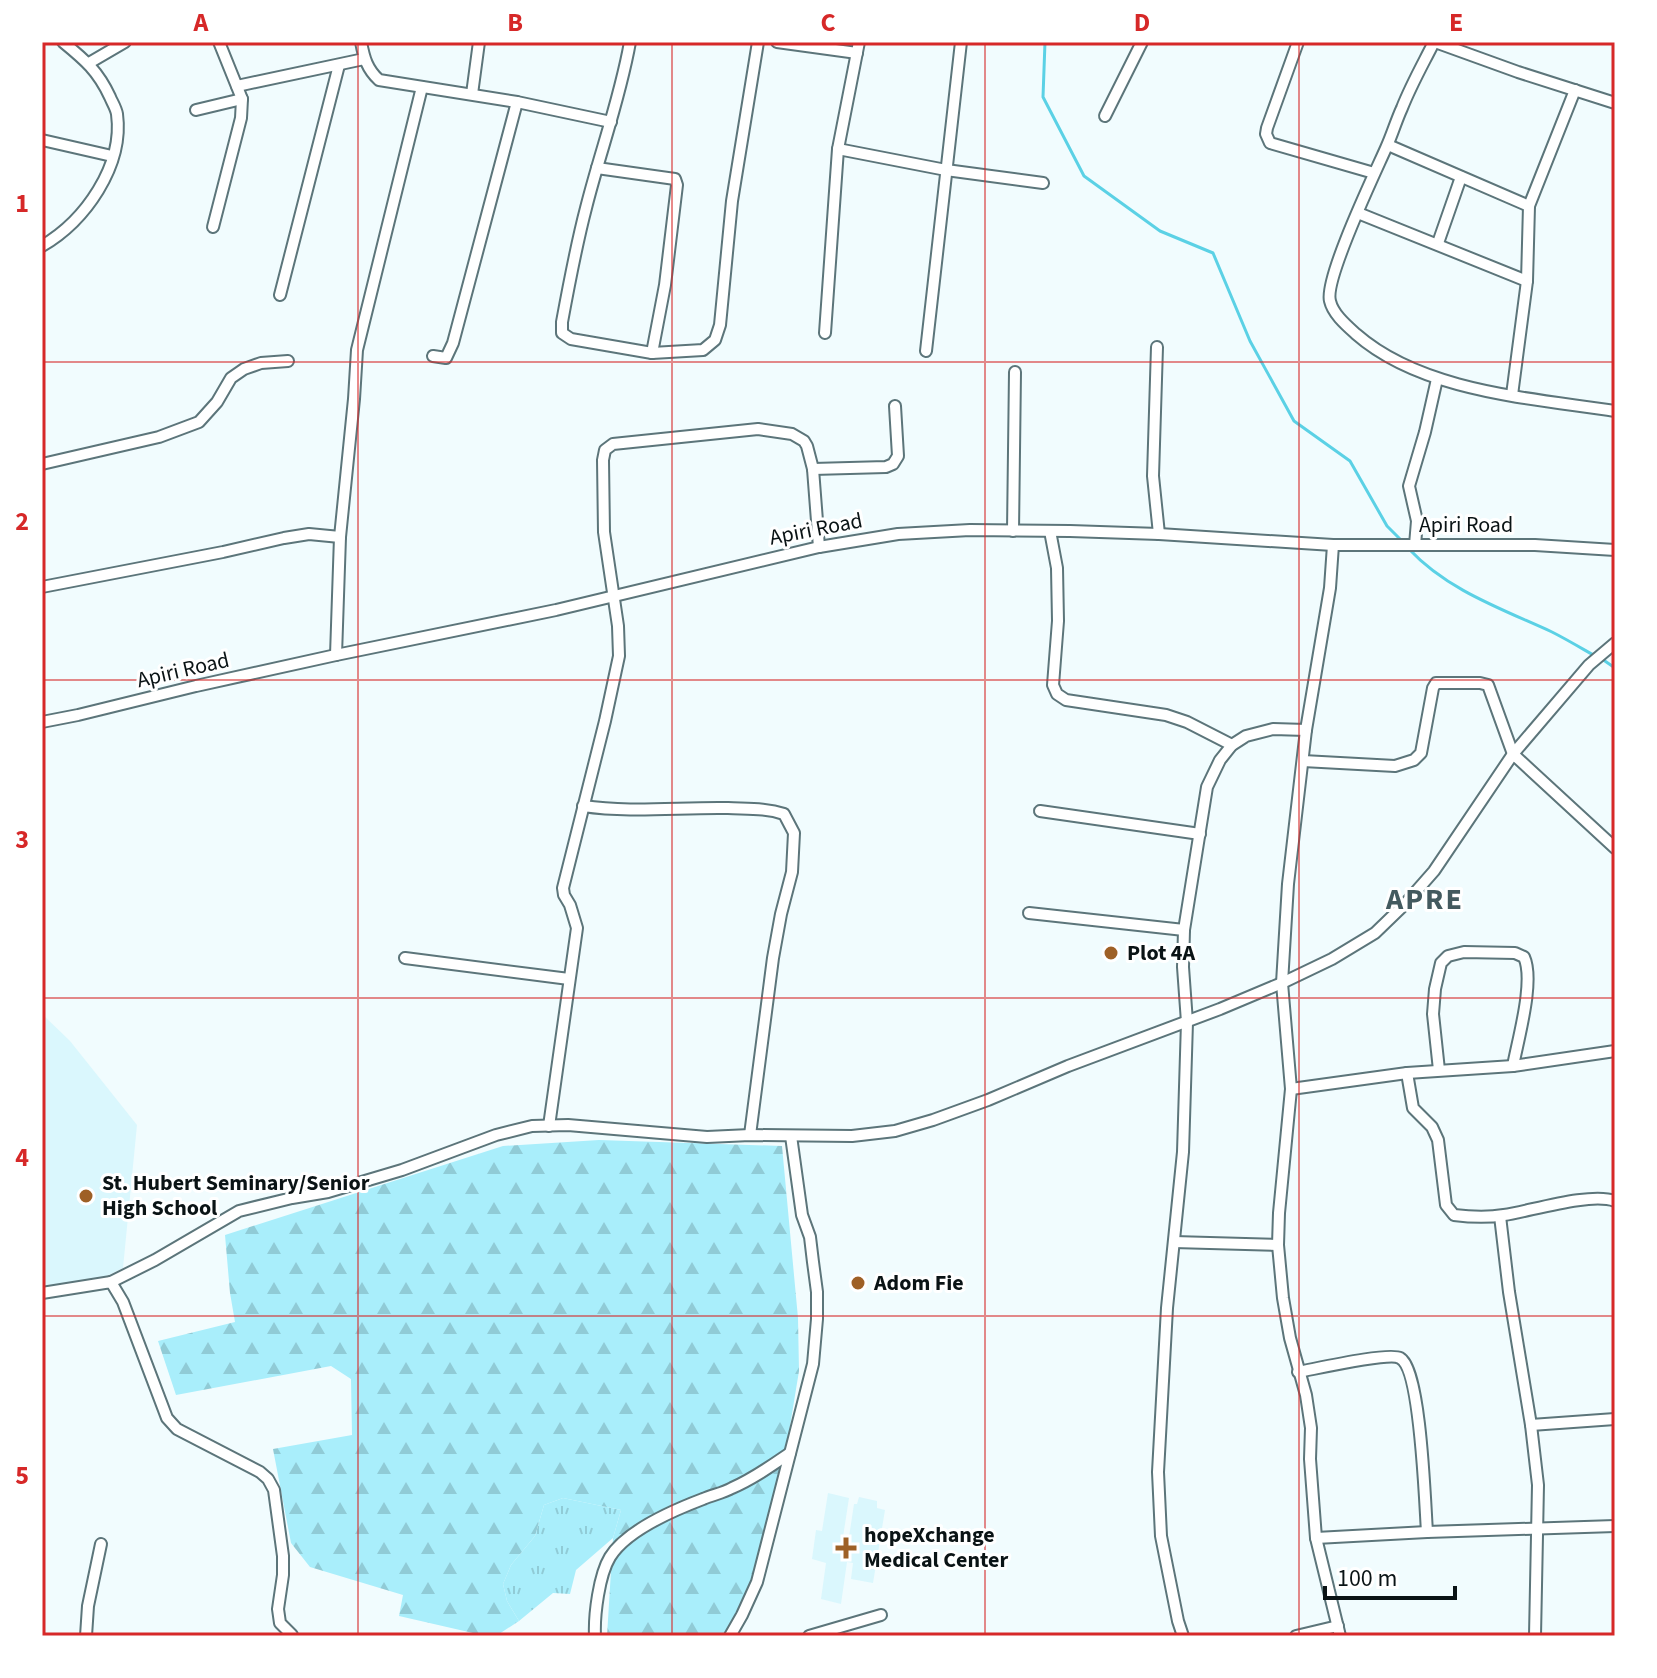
<svg xmlns="http://www.w3.org/2000/svg" width="1657" height="1678" viewBox="0 0 1657 1678" font-family="'Source Sans 3',sans-serif">
	<style>
		.built { fill: #daf7fd }
		.grass { fill: url(#grass-tufts) }
		.forest { fill: url(#forest-firs) }
		.lines { fill: none; stroke-linecap: round; stroke-linejoin: round }
		.stream { stroke: #5bd1e5; stroke-width: 3 }
		.minor-casing { stroke: #5c757a; stroke-width: 14 }
		.minor { stroke: #fff; stroke-width: 10 }
		.grid { fill: none; stroke: #d62828; stroke-width: 2; stroke-opacity: 0.55 }
		.poi-dot { fill: #9e6026; stroke: #fff; stroke-width: 3 }
		.labels { text-anchor: middle; dominant-baseline: central; stroke-width: 6; stroke-linejoin: round; paint-order: stroke }
		.street-label { font-size: 22px; fill: #0a1315; stroke: #fff }
		.poi-label { font-size: 22px; font-weight: bold; fill: #0a1315; stroke: #fff; text-anchor: start }
		.district-label { font-size: 30px; font-weight: bold; letter-spacing: 2px; fill: #435a5f; stroke: #fff }
		.neatline { fill: none; stroke: #d62828; stroke-width: 3 }
		.grid-label { font-size: 26px; text-anchor: middle; font-weight: bold; fill: #d62828 }
	</style>
	<defs>
		<pattern id="grass-tufts" width="24" height="20" patternUnits="userSpaceOnUse" patternTransform="scale(2)"><rect width="24" height="20" fill="#a9eefb"/><path d="M3 7l-1-3M5 7V3M7 7l1-3M15 17l-1-3M17 17v-4M19 17l1-3" fill="none" stroke="#90cbd6"/></pattern>
		<pattern id="forest-firs" width="22" height="20" patternUnits="userSpaceOnUse" patternTransform="scale(2)"><rect width="22" height="20" fill="#a9eefb"/><path d="M5 1l3.5 6h-7zM16 11l3.5 6h-7z" fill="#90cbd6"/></pattern>
	</defs>
	<rect width="100%" height="100%" fill="#f1fcfe"/>
	<g class="built">
		<path d="M42,1014L70,1041L137,1125L123,1268L86,1286L42,1289Z"/>
		<path d="M828,1493L849,1498L843,1537H849L854,1504H857L859,1497L877,1501V1508L885,1510L873,1583L851,1579L853,1563L847,1562L841,1604L821,1599L826,1563L812,1559L816,1530L822,1531Z"/>
	</g>
	<path class="grass" d="M563,1498L621,1510L613,1538L576,1570L570,1594L553,1593L519,1621L507,1601L503,1584L511,1565L535,1536L544,1505Z"/>
	<path class="forest" d="M599,1140L782,1146L798,1318L799,1371L779,1493L763,1559L727,1636H607L613,1538L621,1510L563,1498L544,1505L535,1536L511,1565L503,1584L507,1601L519,1621L496,1636H486L399,1616L403,1595L310,1567L291,1543L273,1449L352,1435L351,1379L331,1366L176,1395L158,1341L235,1322L230,1293L225,1235L503,1146Z"/>
	<g class="lines">
		<g class="stream">
			<path d="M1045,42L1043,97L1084,176L1160,231L1213,253L1250,341L1294,421L1350,461L1387,526L1401,540"/>
			<path d="M1409,549C1447,590 1502,609 1552,632C1566,639 1581,648 1595,656"/>
			<path d="M1602,659L1615,668"/>
		</g>
		<g class="minor-casing">
			<g id="minor">
				<path d="M361,42C364,58 367,69 379,80L517,102L611,122"/>
				<path d="M630,42C620,99 600,152 586,208C576,246 569,284 562,322V333L571,339L652,353L703,350L715,340L720,325L732,201L758,42"/>
				<path d="M777,42L857,53"/>
				<path d="M1298,42L1267,128L1266,134L1270,143L1374,173"/>
				<path d="M1434,42C1423,64 1411,85 1402,108C1396,121 1392,135 1386,148C1375,173 1324,279 1330,301C1333,314 1346,325 1356,334C1422,392 1531,398 1615,411"/>
				<path d="M1435,42L1518,72L1615,103"/>
				<path d="M89,63L125,42"/>
				<path d="M237,86L364,59"/>
				<path d="M472,94L479,42"/>
				<path d="M196,110L242,99"/>
				<path d="M1105,116L1142,42"/>
				<path d="M42,140L112,156"/>
				<path d="M1388,145L1529,206"/>
				<path d="M838,149L946,170L1043,183"/>
				<path d="M597,168L675,179L677,185L665,285L652,353"/>
				<path d="M1358,213L1527,281"/>
				<path d="M213,227L241,118L242,99L219,42"/>
				<path d="M1438,243L1461,177"/>
				<path d="M42,246C85,221 124,166 117,114C116,108 112,102 110,97C98,71 85,60 63,42"/>
				<path d="M280,295L339,65"/>
				<path d="M825,333L838,149L859,42"/>
				<path d="M1157,347L1153,476L1159,534"/>
				<path d="M926,351L961,42"/>
				<path d="M433,356L446,358L453,343L517,102"/>
				<path d="M1512,395L1527,281L1529,206L1575,90"/>
				<path d="M42,464L159,437L199,422L217,402L231,378L244,369L261,363L288,361"/>
				<path d="M813,469L886,467L893,464L898,456L895,406"/>
				<path d="M1013,531L1015,372"/>
				<path d="M1050,531L1057,568L1058,621L1053,685L1057,694L1066,700L1166,715L1187,722L1232,745"/>
				<path d="M1333,545L1330,588L1306,730L1288,884L1282,983L1291,1089L1279,1213L1278,1245L1283,1298L1290,1338L1306,1395L1311,1428L1310,1459L1316,1538L1340,1636"/>
				<path d="M1415,545L1417,521L1409,486L1425,432L1437,379"/>
				<path d="M42,587L223,552L284,538L309,534L340,537"/>
				<path d="M336,655L340,537L354,399L357,350L422,87"/>
				<path d="M42,722L78,715L196,686L336,655L556,610L819,547L898,534L970,530L1070,531L1159,534L1333,545H1535L1615,550"/>
				<path d="M1303,761L1395,766L1414,760L1421,753L1433,688L1436,683H1480L1488,685L1513,754L1615,848"/>
				<path d="M583,806C631,813 680,807 728,808C748,809 766,808 784,814L794,833L792,872L781,914L773,958L750,1135"/>
				<path d="M1040,811L1200,834"/>
				<path d="M1029,913L1184,930"/>
				<path d="M405,958L569,979"/>
				<path d="M1439,1070L1433,1014L1435,989L1441,963L1448,956L1464,952L1515,953L1524,957C1535,981 1518,1039 1513,1066"/>
				<path d="M1407,1073L1413,1108L1432,1127L1438,1140L1446,1205L1454,1215C1470,1217 1487,1218 1504,1215C1531,1211 1590,1192 1615,1201"/>
				<path d="M1291,1089L1407,1073L1513,1066L1615,1051"/>
				<path d="M549,1126L577,928L570,905L564,895L563,888L605,721L619,656L618,626L604,532L603,460L605,450L613,444L758,429L792,434L804,441L807,446L813,469L819,547"/>
				<path d="M1500,1216L1509,1292L1531,1425L1538,1485L1535,1636"/>
				<path d="M1174,1242L1278,1245"/>
				<path d="M111,1282L155,1260L239,1211L292,1198L328,1192L402,1170L496,1135L532,1126L568,1125L707,1137L750,1135L852,1136L895,1131L933,1120L988,1100L1068,1066L1220,1009L1282,983L1332,959L1375,933L1405,904L1434,871L1513,754L1589,665L1615,643"/>
				<path d="M42,1293L111,1282L123,1302L167,1418L177,1429L260,1472L268,1479L274,1490L283,1556V1575L278,1609L280,1623L292,1635"/>
				<path d="M1298,1372C1315,1369 1389,1352 1400,1358C1421,1369 1425,1505 1427,1532"/>
				<path d="M1531,1425L1615,1419"/>
				<path d="M1316,1538L1427,1532L1615,1526"/>
				<path d="M86,1636L88,1606L101,1544"/>
				<path d="M595,1636C594,1615 599,1575 610,1557C626,1531 674,1510 703,1499C712,1495 723,1493 732,1488C753,1479 771,1466 790,1453"/>
				<path d="M730,1636L742,1615L757,1582L813,1364L817,1319V1292L813,1262L810,1237L802,1215L791,1136"/>
				<path d="M809,1636L881,1615"/>
				<path d="M1183,1636L1178,1621L1161,1536L1158,1472L1167,1308L1183,1152L1187,1022L1183,967L1184,930L1207,787L1220,760L1232,745L1246,736L1273,729L1306,730"/>
				<path d="M1296,1636L1338,1626"/>
			</g>
		</g>
		<use href="#minor" class="minor"/>
	</g>
	<path class="grid" d="M358,42V1636M672,42V1636M985,42V1636M1299,42V1636M42,362H1615M42,680H1615M42,998H1615M42,1316H1615"/>
	<g class="poi-dot">
		<circle cx="1111" cy="953" r="8"/>
		<circle cx="86" cy="1196" r="8"/>
		<circle cx="858" cy="1283" r="8"/>
		<path d="M842 1536h8v8h8v8h-8v8h-8v-8h-8v-8h8z"/>
	</g>
	<g class="labels">
		<g class="street-label">
			<text x="1466" y="525">Apiri Road</text>
			<text transform="translate(816 529) rotate(-11)">Apiri Road</text>
			<text transform="translate(183 670) rotate(-13)">Apiri Road</text>
		</g>
		<g class="poi-label">
			<text x="1127" y="953">Plot 4A</text>
			<text x="102" y="1183">St. Hubert Seminary/Senior<tspan x="102" dy="25">High School</tspan></text>
			<text x="874" y="1283">Adom Fie</text>
			<text x="864" y="1535">hopeXchange<tspan x="864" dy="25">Medical Center</tspan></text>
		</g>
		<g class="district-label">
			<text x="1425" y="899">APRE</text>
		</g>
	</g>
	<rect width="1657" height="1678" fill="none" stroke="#ffffff" stroke-width="88"/>
	<path d="M1325 1586v12h130v-12" fill="none" stroke="#0a1315" stroke-width="4"/>
	<text x="1337" y="1586" font-size="24" fill="#0a1315" stroke="#ffffff" stroke-width="6" paint-order="stroke">100 m</text>
	<rect x="44" y="44" width="1569" height="1590" class="neatline"/>
	<g class="grid-label">
		<text x="201" y="31">A</text>
		<text x="515" y="31">B</text>
		<text x="828" y="31">C</text>
		<text x="1142" y="31">D</text>
		<text x="1456" y="31">E</text>
		<text x="22" y="212">1</text>
		<text x="22" y="530">2</text>
		<text x="22" y="848">3</text>
		<text x="22" y="1166">4</text>
		<text x="22" y="1484">5</text>
	</g>
</svg>
